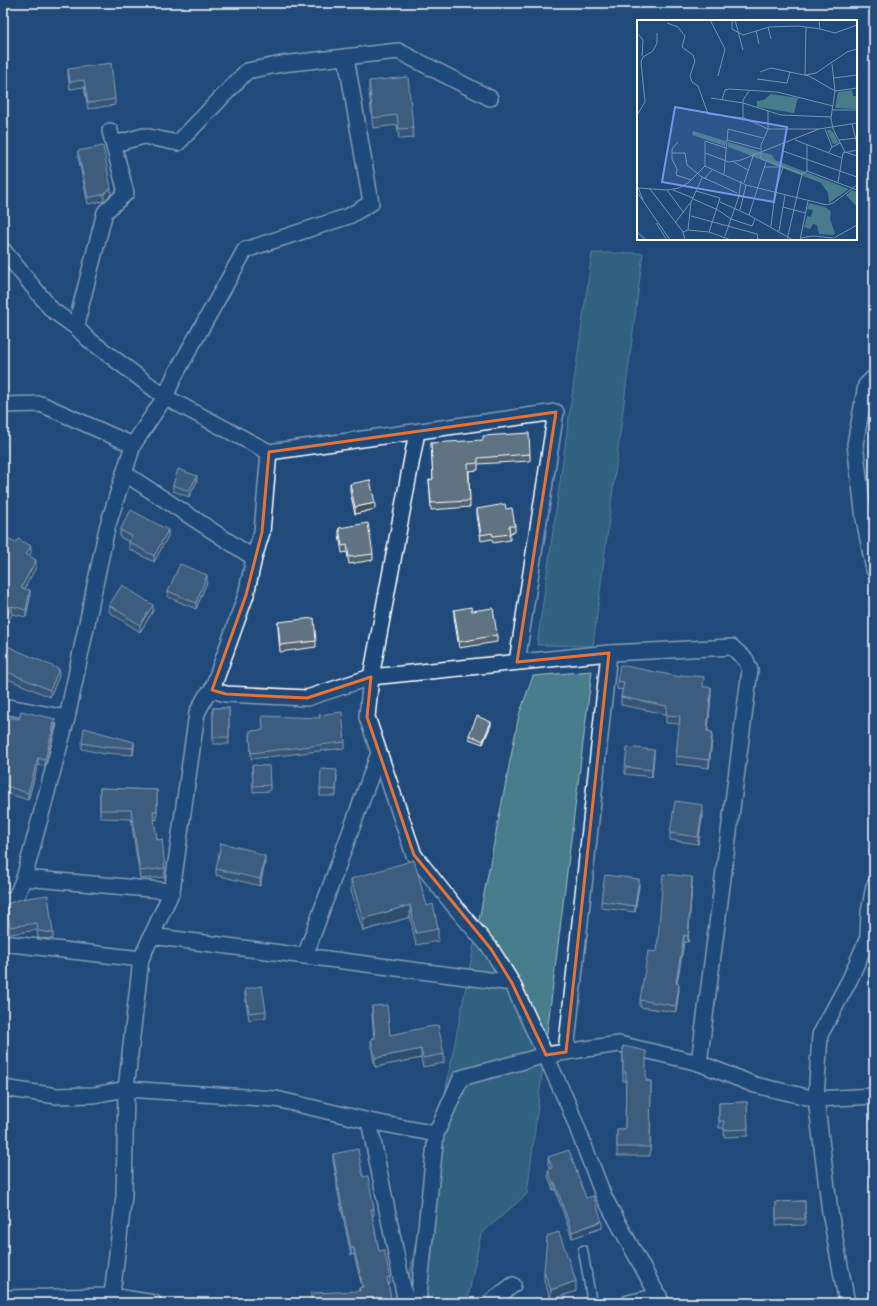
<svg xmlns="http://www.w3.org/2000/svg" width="877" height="1306" viewBox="0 0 877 1306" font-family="Sriracha,sans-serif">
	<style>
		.green { fill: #477d8b; stroke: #a3bec5 }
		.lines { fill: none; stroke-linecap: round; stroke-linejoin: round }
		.service-casing { stroke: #fff; stroke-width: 11 }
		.minor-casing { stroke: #fff; stroke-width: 18 }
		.service { stroke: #1f4a7a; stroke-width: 8 }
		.minor { stroke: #1f4a7a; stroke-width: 15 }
		.wall { fill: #536370; stroke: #fff }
		.shaded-wall { fill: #43505b; stroke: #fff }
		.building { fill: #607382; stroke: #fff }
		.marked { fill: none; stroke: #eb7230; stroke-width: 3; stroke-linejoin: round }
		.inset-river { fill: none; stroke: #41799c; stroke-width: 2 }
		.inset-road { fill: none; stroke: #7992af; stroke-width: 1 }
		.view { fill: #7795e8; fill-opacity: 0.15; stroke: #7795e8; stroke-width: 2 }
		.inset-edge { fill: none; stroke: #fff; stroke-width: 2 }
	</style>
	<rect width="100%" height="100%" fill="#1f4a7a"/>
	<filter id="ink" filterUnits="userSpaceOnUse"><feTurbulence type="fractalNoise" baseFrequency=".025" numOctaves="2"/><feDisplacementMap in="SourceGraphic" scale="8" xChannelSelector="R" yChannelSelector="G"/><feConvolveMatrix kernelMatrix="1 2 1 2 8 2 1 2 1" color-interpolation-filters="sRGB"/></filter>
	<g filter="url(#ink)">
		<g class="green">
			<path d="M592,253H643L593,646L537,645Z"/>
			<path d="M592,671L527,1194L481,1234L467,1303H404L519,715L533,676Z"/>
		</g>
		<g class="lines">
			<g class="service-casing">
				<path id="service" d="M583,1250L592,1303"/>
			</g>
			<g class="minor-casing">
				<g id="minor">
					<path d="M114,144L144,136L178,143L247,71L282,64L398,51L490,98"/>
					<path d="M3,250L52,310L77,328L88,339L165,397L269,452L556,412L517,662"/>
					<path d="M77,328L80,309L105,212L126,193L110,131"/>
					<path d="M874,377L866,385L855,444L864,519L874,570"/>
					<path d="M3,405L41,404L133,445"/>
					<path d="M417,432L371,677L367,717L414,855L455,907L491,949L512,983L568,1104L604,1197L662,1303"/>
					<path d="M124,473L254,558"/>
					<path d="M212,690L226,694L307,698L371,677L609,653L732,647L746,660L750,670L699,1063"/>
					<path d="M3,706L67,718"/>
					<path d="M24,878L67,718L107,528L133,445L165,397L175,375L245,250L349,216L371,203L346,57"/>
					<path d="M3,902L15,899L24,878L172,891"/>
					<path d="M151,936L512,983"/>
					<path d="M3,943L141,959"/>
					<path d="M305,956L379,753"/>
					<path d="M566,1052L609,653"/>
					<path d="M3,1088L57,1096L94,1095L126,1089L276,1099L369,1121L436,1134"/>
					<path d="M369,1121L406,1303"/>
					<path d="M3,1298L111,1296L154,1303"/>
					<path d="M111,1303L124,1196L126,1089L141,959L172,891L197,713L206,696L212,690L246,595L254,558L262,532L269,452"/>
					<path d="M418,1303L436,1134L461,1078L546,1055L619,1044L699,1063L755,1085L816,1099L874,1096"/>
					<path d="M489,1303L513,1285"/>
					<path d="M628,1303L659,1296"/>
					<path d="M847,1303L830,1212L816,1099L820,1035L850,979L868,937L869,912L874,886"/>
				</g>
			</g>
			<use href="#service" class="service"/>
			<use href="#minor" class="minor"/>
		</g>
		<g class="wall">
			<path d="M68,69L115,99V105L88,109L84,87L70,89L68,76Z"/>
			<path d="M369,81L413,128V138L399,139L397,125L373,128L369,91Z"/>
			<path d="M78,151L111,194L104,201L88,204L78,157Z"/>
			<path d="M431,443L530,454V461L478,464V470L469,471L470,507L431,510L429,480L433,479Z"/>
			<path d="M197,481L189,497L173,491V485Z"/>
			<path d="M350,484L375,509L355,514L350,491Z"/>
			<path d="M477,509H506L515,526V532L510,533V540L493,543L492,539L481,541L477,515Z"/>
			<path d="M339,528L373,554V560L349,564L347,552L342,553L339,535Z"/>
			<path d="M120,530L168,536L154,562L129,549V542L120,537Z"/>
			<path d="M3,536L31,553L29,556L36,567L24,589L30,598L26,617L12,614Z"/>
			<path d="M207,582L196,609L168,597V591Z"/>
			<path d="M109,605L153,611L140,632L109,612Z"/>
			<path d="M454,610L472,611L497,635V642L459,648L454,617Z"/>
			<path d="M278,622L316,641V647L280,652L278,629Z"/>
			<path d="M3,641L6,645L59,676L50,697L3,677Z"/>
			<path d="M617,681L704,687L711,695L708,731L712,740L709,768L676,764V756L680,724L666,723V714L621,705V697L623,690L617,689Z"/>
			<rect x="213" y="708" width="16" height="36"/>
			<path d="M3,717L55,726L45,767L38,765L28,800L3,792Z"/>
			<path d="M491,725L483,744L469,739V735Z"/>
			<path d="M250,731L345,742V748L251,759Z"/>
			<path d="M82,743L134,748L133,755L105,753V754L82,749Z"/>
			<path d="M654,756L652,777L625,774V767Z"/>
			<path d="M252,765L270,785V791L253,792Z"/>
			<path d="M337,776L336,796H320V789Z"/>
			<path d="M100,788L157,790V820L154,819L157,840L165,868V877L140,879L131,819L100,818Z"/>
			<path d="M703,812L698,844L670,840V833Z"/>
			<path d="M254,853L265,862L260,886L216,875V869Z"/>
			<path d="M351,879L427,906L438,929V941L416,945L410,917L363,931L351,891Z"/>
			<path d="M692,883L688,942H684L677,983L679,990L676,1012L640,1007V1000L657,952Z"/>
			<path d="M639,886L635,912L601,908V901Z"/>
			<path d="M7,904L53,933V939L38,938L37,930L10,934L7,910Z"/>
			<path d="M245,989L266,1011V1017L249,1020L245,996Z"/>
			<path d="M372,1006L390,1035L444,1054V1063L423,1067L421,1058L375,1067L371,1048V1039L374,1038L372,1015Z"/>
			<path d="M623,1046L646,1081H651L650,1156H617V1129H625L626,1081H623Z"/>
			<path d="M747,1102L748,1136L724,1137V1128H719V1103Z"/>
			<path d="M333,1154L363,1177L374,1209V1215L372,1216L379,1251L390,1284L359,1291V1288L362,1287L354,1254L351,1255L337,1188V1182L333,1161Z"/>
			<path d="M548,1157L586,1198L602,1228L572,1238L555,1189L553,1190L548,1176V1170L550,1169L548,1164Z"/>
			<path d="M805,1201V1225L776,1226V1202Z"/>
			<path d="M544,1271L576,1291L551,1300L544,1281Z"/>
		</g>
		<g class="shaded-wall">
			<path d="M111,188V194L104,201V194Z"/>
			<path d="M5,442V448L3,461V455Z"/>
			<path d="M197,476V481L189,497V491Z"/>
			<path d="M375,503V509L355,514V507Z"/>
			<path d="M168,530V536L154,562V556Z"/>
			<path d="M31,546V553L26,562V554Z"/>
			<path d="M36,560V567L21,595V588Z"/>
			<path d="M207,575V582L196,609V603Z"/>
			<path d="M30,590V598L26,617V610Z"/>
			<path d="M153,605V611L140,632V625Z"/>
			<path d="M12,606V614L3,632V625Z"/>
			<path d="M59,669V676L50,697V690Z"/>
			<path d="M711,687V695L707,739V731Z"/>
			<path d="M55,719V726L45,767V760Z"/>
			<path d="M491,722V725L483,744V741Z"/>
			<path d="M712,732V740L709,768V760Z"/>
			<path d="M134,742V748L133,755V748Z"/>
			<path d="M654,750V756L652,777V770Z"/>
			<path d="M38,758V765L28,800V793Z"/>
			<path d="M703,805V812L698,844V837Z"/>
			<path d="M265,856V862L260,886V879Z"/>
			<path d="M692,877V883L688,942V936Z"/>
			<path d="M639,879V886L635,912V906Z"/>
			<path d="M410,905V917L363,931V919Z"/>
			<path d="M684,935V942L676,990V983Z"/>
			<path d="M679,984V990L676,1012V1006Z"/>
			<path d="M421,1049V1058L375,1067V1058Z"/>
			<path d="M553,1183H555V1189L553,1190Z"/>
			<path d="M602,1221V1228L572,1238V1232Z"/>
			<path d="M351,1248H354V1254L351,1255Z"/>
			<path d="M390,1277V1284H387V1278Z"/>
			<path d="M576,1281V1291L551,1300V1290Z"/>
		</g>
		<g class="building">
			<path d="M111,63L115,99L88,103L84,80L70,82L68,69Z"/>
			<path d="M408,77L413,128L399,129L397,115L373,118L369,81Z"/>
			<path d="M103,146L111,188L104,194L88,198L78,151Z"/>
			<path d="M529,433L530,454L478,458V463L468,464L470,501L431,503L429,480L433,479L431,443L483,440V436Z"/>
			<path d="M3,442H5L3,455Z"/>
			<path d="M178,469L197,476L189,491L173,485Z"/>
			<path d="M370,480L375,503L355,507L350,484Z"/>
			<path d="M505,504L506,509L512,508L515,526H509L510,534L493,536L492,533L481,535L477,509Z"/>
			<path d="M131,510L168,530L154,556L129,542L132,536L120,530Z"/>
			<path d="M368,523L373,554L349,557L347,545L342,546L339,528Z"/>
			<path d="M3,536L15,543L18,539L31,546L26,554L36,560L21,588L30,590L26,610L12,606L3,625Z"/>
			<path d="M180,564L207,575L196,603L168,591Z"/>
			<path d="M122,585L153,605L140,625L109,605Z"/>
			<path d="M471,607L472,611L493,608L497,635L459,642L454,610Z"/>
			<path d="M314,618L316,641L280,645L278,622Z"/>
			<path d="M3,641L6,642L5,645L59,669L50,690L3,670Z"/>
			<path d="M620,665L681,677V675L704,677L703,687H711L707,731L712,732L709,760L676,756L680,716L666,715L667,706L621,697L624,682L617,681Z"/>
			<rect x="213" y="708" width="16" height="29"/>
			<path d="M21,711L55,719L45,760L38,758L28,793L3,785V717L19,719Z"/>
			<path d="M342,712L345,742L251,753L250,731L263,730L262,716L320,718L319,715Z"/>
			<path d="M477,716L491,722L483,741L469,735Z"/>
			<path d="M84,728L134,742L133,748L105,746V747L82,743Z"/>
			<path d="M627,747L654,750L652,770L625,767Z"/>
			<path d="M252,765L269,766L270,785L253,786Z"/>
			<path d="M321,769L337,770L336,790L320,789Z"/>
			<path d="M100,788L157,790V811H153L157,840L162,839L165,868L140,871L131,810H100Z"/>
			<path d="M675,801L703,805L698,837L670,833Z"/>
			<path d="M221,843L254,851V853L265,856L260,879L216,869Z"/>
			<path d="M414,860L427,906L433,904L438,929L416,933L410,905L363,919L351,879Z"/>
			<path d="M663,874L692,877L688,936L684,935L676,983L679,984L676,1006L640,1000L648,951L657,952Z"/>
			<path d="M605,875L639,879L635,906L601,901Z"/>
			<path d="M48,895L53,933L38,931L37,923L10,927L7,904L21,899Z"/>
			<path d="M262,986L266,1011L249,1013L245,989Z"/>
			<path d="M387,1005L390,1035L438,1025L444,1054L423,1058L421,1049L375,1058L371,1039L375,1038L372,1006Z"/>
			<path d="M623,1046L646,1051V1081H651L650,1147H617V1129H625L626,1072H623Z"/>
			<path d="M747,1102L748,1129L724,1130V1121H719V1103Z"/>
			<path d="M358,1149L363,1177L368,1176L374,1209H371L379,1251L384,1250L390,1277L387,1278L392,1303H311V1293L360,1291L359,1288L363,1287L354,1248H351L337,1182H338L333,1154Z"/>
			<path d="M569,1150L586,1198L593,1196L602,1221L572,1232L555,1183H553L548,1170L552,1168L548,1157Z"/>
			<path d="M805,1201V1219H776V1202Z"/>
			<path d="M559,1232L576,1281L551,1290L544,1271L547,1236Z"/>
		</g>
	</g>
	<path d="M0 0H877V1306H0ZM556,412L517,662L609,653L566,1052L546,1055L512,983L491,949L414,855L367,717L371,677L307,698L226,694L212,690L246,595L262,532L269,452Z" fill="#1f4a7a" fill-opacity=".55" fill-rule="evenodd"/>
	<path class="marked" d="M556,412L517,662L609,653L566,1052L546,1055L512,983L491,949L414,855L367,717L371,677L307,698L226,694L212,690L246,595L262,532L269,452Z"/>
	<g transform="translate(637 20)">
		<rect width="220" height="220" fill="#1f4a7a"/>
		<path d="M215,70L216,76H220V89L198,88L201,72ZM134,74L161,78L157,93L120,87V81L127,80ZM192,109L197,113L202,123L196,124L190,111ZM56,111L89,121L88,126L55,115ZM91,122L135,135L138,140L212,169L192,183L191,173L184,163L94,128L91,127ZM215,170L220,172V187L209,175ZM172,183L188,187L194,191L193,199L198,213L196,215L182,214L180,205L176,204L173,209L167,207L170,196L174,197L176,190L170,189Z" fill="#477d8b"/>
		<path class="inset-river" d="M0,212L9,220"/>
		<path class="inset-road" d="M73,0L88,29L81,56M95,0V9L106,15L132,7L162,6L183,9L182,0M98,0L106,30M30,3L41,7L48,16L45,27L56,35L58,41L53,56L55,62L61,66L71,94L107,98L131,109H182M131,7L134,19M169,7L168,55L179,53L210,32L220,29M183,9L198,13L220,5M119,11L122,24M0,13L6,20L5,36M195,44L198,71L194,98L196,109L208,132L220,136M123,52L134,48L172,56L198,71L220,68M197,58L220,55M120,59L150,63L153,52M74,78L106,83L144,95L194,97M85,80L88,70L92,69L140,72L196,86M195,90H220M131,91V109L124,125V139L165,154L170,151L220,170M0,95L8,82L4,42L6,37L16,31L20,23V13M106,98V80L112,71M215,104L220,124M188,109L195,127M90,120L123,129M158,120L205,138M202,120L220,118M146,125V131L220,157M170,125V151M192,132L195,127L203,123M35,133H48L50,145L65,157L100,173M68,133L92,142L104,140L182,109L220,103M95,141L111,150M68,146L109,165L190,185L196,183L220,165M127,147H143M87,154L91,109L126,118M39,155L40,149L35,139V129L41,122M39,155L54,160M67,159L76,149M201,162L206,133L220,130M107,163L117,133M0,165L6,180M2,168L30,170L42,168L52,162L68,146V121L89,128M13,169L46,212M30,170L47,193M36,170L56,178M59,171L83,178L72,212M0,172L33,220M56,179L81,190L94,199L115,206L118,199M83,182L112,195L156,220M146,187L168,193M103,190L109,165M112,195L129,142M54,196L120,214L121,220M19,203L30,220M38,203L53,183M134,206L138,172L146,147M51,210L72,212L94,220M142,211L148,175M88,216L102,176L104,161M163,218L176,216L196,218M197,218L220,205M48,220L46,212L51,210L54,182L65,158M150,220L165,154M163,220L171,181"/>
		<path class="view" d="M38,87L150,107L137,182L25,162Z"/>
		<rect width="220" height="220" class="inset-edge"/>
	</g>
	<rect width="877" height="1306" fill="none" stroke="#1f4a7a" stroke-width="16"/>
	<rect x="8" y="8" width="861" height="1290" fill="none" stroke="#fff" stroke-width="1.5" filter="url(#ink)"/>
</svg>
